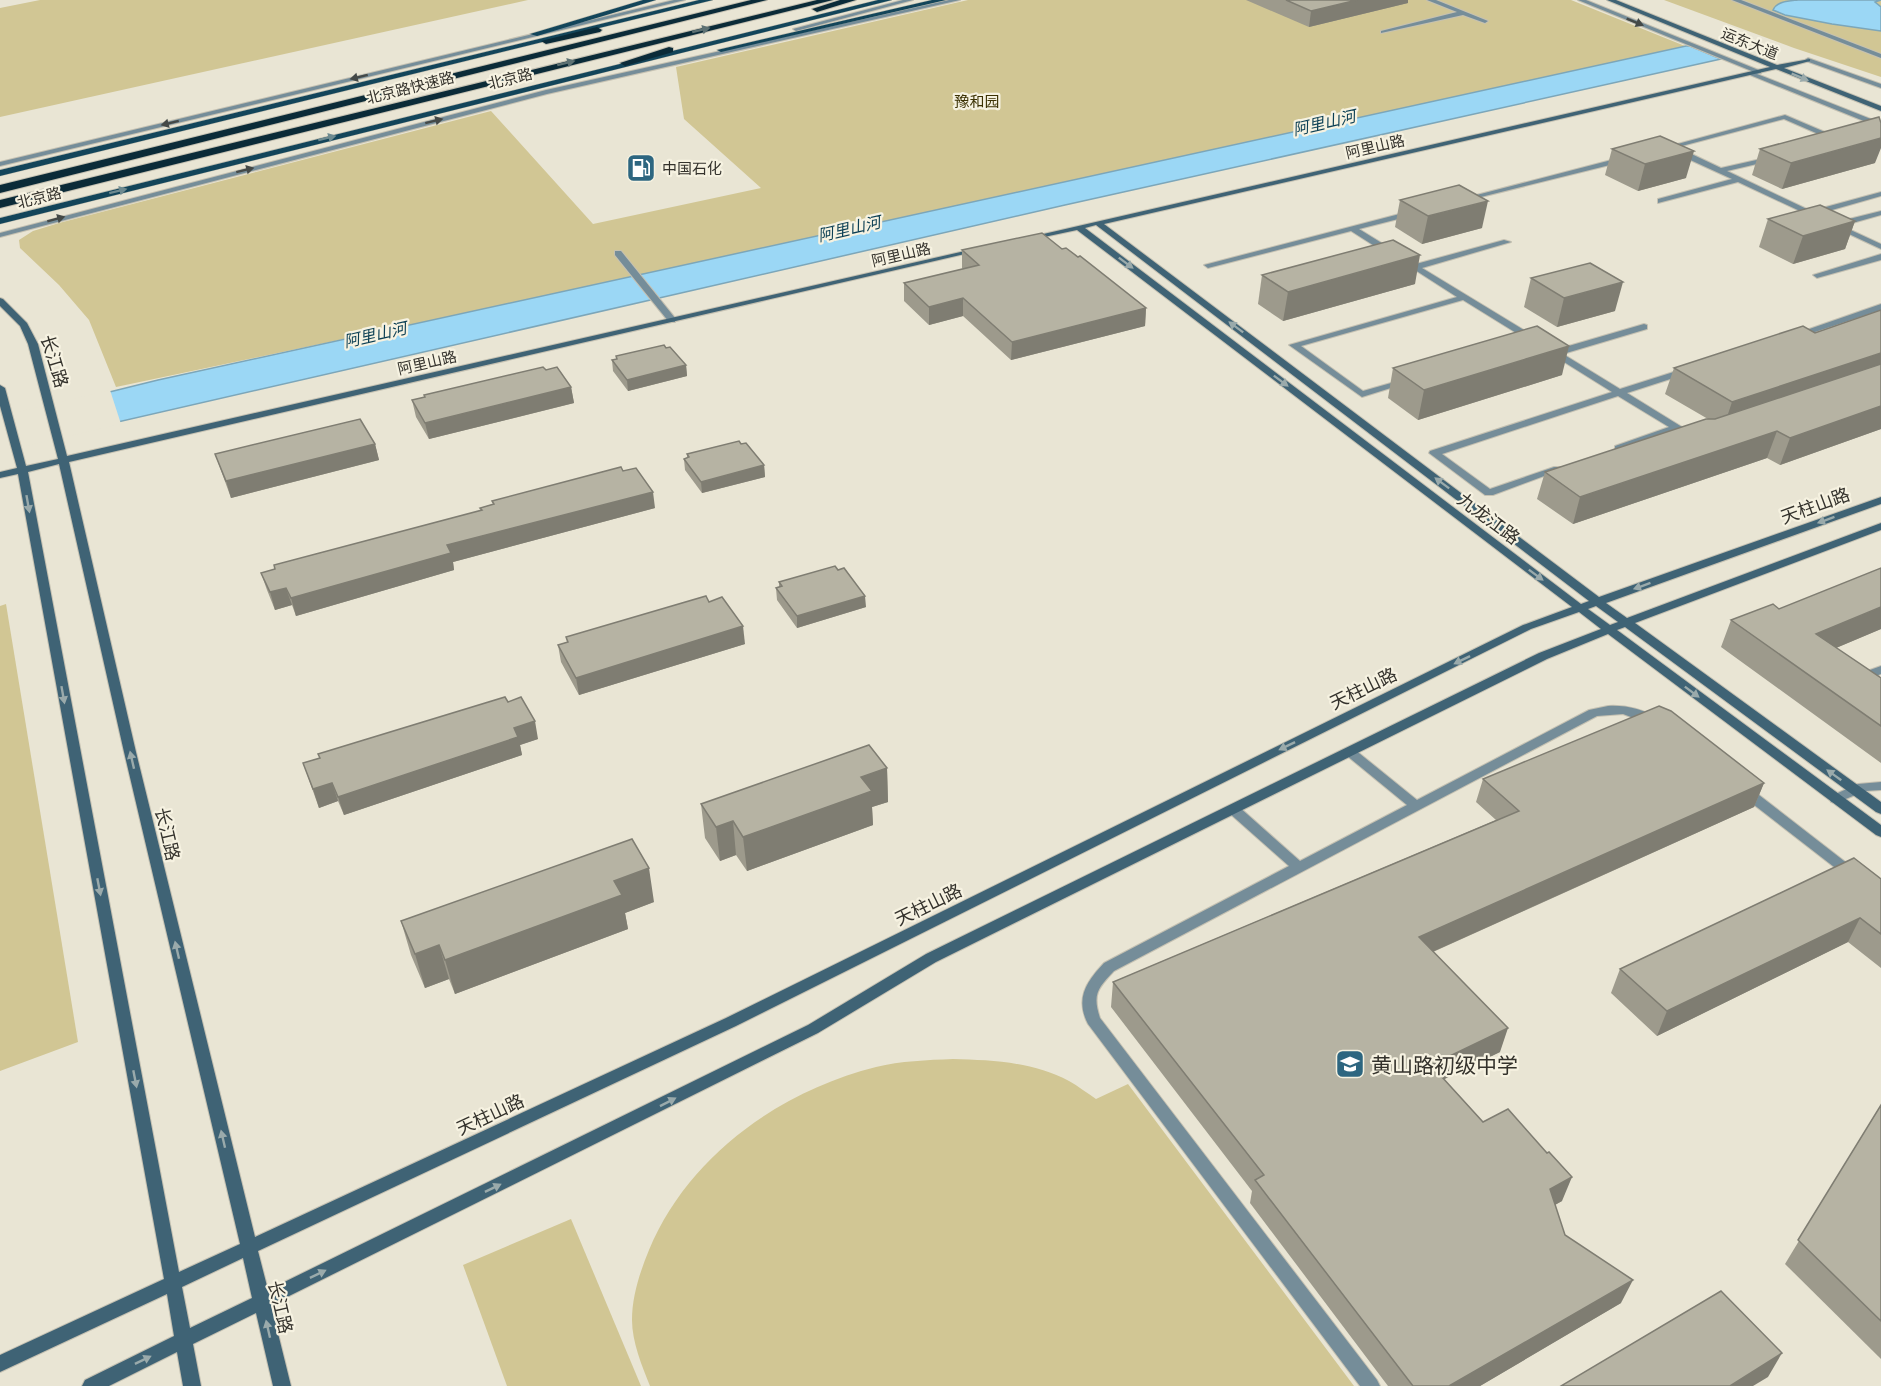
<svg xmlns="http://www.w3.org/2000/svg" width="1881" height="1386" viewBox="0 0 1881 1386" font-family="'Exo 2','Noto Sans SC',sans-serif">
	<style>
		.green { fill: #d1c694 }
		.water { fill: #9bd7f5; stroke: #7ca6b9; stroke-width: 1.5 }
		.pier { fill: #e9e5d4 }
		.lines { fill: none; stroke-linecap: round; stroke-linejoin: round }
		.lane-casing { stroke: #c5c1b2; stroke-width: 2 }
		.secondary-casing { stroke: #c5c1b2; stroke-width: 2 }
		.primary-casing { stroke: #c5c1b2; stroke-width: 1 }
		.highway-casing { stroke: #c5c1b2; stroke-width: 2 }
		.lane { fill: #758d99; fill-rule: evenodd }
		.secondary { fill: #3f6375; fill-rule: evenodd }
		.primary { fill: #13455a; fill-rule: evenodd }
		.highway { fill: #0b2b38; fill-rule: evenodd }
		.wall { fill: #9d9a8c }
		.shaded-wall { fill: #7f7d72 }
		.building { fill: #b6b3a3; stroke: #7f7d72; stroke-width: 1.5 }
		.oneway { fill: #444947 }
		.oneway2 { fill: #5d7173 }
		.oneway3 { fill: #9aaaab }
		.oneway4 { fill: #6e8a90 }
		.labels { text-anchor: middle; dominant-baseline: central; stroke-width: 4.5; stroke-linejoin: round; paint-order: stroke }
		.far-street-label { font-size: 15px; fill: #34322c; stroke: #f6f2e1 }
		.far-park-label { font-size: 15px; fill: #3c3204; stroke: #f6f2e1 }
		.far-poi-label { font-size: 15px; fill: #34322c; stroke: #f6f2e1; text-anchor: start }
		.far-water-label { font-size: 16px; font-style: italic; fill: #0a3e53; stroke: #f6f2e1 }
		.street-label { font-size: 18px; fill: #34322c; stroke: #f6f2e1 }
		.near-poi-label { font-size: 21px; fill: #34322c; stroke: #f6f2e1; text-anchor: start }
	</style>
	<rect width="100%" height="100%" fill="#e9e5d4"/>
	<g class="green">
		<path d="M40,0H528L0,117V8Z"/>
		<path d="M968,0H1571L1685,46C1163,167 640,277 116,387L89,320L59,285L20,248L19,240L33,231L59,223L491,111L593,224L761,188L684,119L676,67Z"/>
		<path d="M1664,0H1881V77L1794,48Z"/>
		<path d="M6,604L78,1042L0,1071V606Z"/>
		<path d="M953,1059C992,1060 1034,1062 1069,1081C1078,1086 1087,1093 1096,1099L1128,1084L1354,1386H650C642,1366 632,1342 632,1320C632,1296 640,1272 649,1250C688,1156 780,1091 876,1067C901,1061 927,1060 953,1059Z"/>
		<path d="M571,1219L641,1386H507L463,1265Z"/>
	</g>
	<g class="water">
		<path d="M1798,0H1881L1875,2L1881,7V31L1832,24L1785,15L1773,10C1777,1 1789,1 1798,0Z"/>
		<path d="M1686,46H1690L1721,59L1065,205L0,449V419L158,380Z"/>
	</g>
	<path class="pier" d="M110,390L121,424L0,452V416Z"/>
	<g class="lines">
		<g class="lane-casing">
			<g id="lane">
				<path d="M674,0H685L0,166V162Z"/>
				<path d="M903,0H913L796,31L793,29Z"/>
				<path d="M949,0H960L547,94L0,237V233L546,90Z"/>
				<path d="M1427,0H1436L1488,21L1485,23L1463,15L1381,33V31L1457,12Z"/>
				<path d="M1578,0H1586L1761,71V73L1757,74L1881,123V128L1750,75V73L1754,72Z"/>
				<path d="M1732,0H1741L1881,54V58Z"/>
				<path d="M1808,58L1881,84V88L1806,61L1805,60Z"/>
				<path d="M1785,115L1839,138L1832,140L1784,119L1663,151L1659,149Z"/>
				<path d="M1675,149H1681L1721,168L1774,156V160L1727,171L1811,211L1881,192V196L1818,214L1821,217L1817,219L1738,182L1658,203V199L1732,179L1675,153Z"/>
				<path d="M1623,157L1627,159L1626,161L1465,201L1461,199Z"/>
				<path d="M1411,211H1414V215L1359,229L1393,250V254H1387L1351,231L1208,268L1204,265Z"/>
				<path d="M1881,211V215L1842,226L1881,244V249L1834,227L1837,222Z"/>
				<path d="M1504,240L1511,242L1422,268L1537,338V342H1531L1463,300L1301,346L1363,391L1405,379L1410,382L1362,397L1289,345L1457,297L1401,261L1405,258L1416,264Z"/>
				<path d="M615,251H621L675,318V322H669L615,255Z"/>
				<path d="M1881,254V260L1817,278L1813,275Z"/>
				<path d="M1881,304V310L1800,337H1794L1792,335Z"/>
				<path d="M1644,324L1647,325V329L1563,354L1620,389L1683,369H1689V373L1627,393L1695,435V439H1689L1676,432L1623,450H1615V446L1669,427L1618,396L1442,454L1490,489L1554,467H1562L1563,469L1493,495H1485L1429,453L1430,451L1612,392L1548,352Z"/>
				<path d="M1881,666V674L1860,682L1854,678L1856,675Z"/>
				<path d="M1608,706C1625,705 1647,709 1658,721L1652,725L1623,714L1597,716L1114,971C1098,988 1092,994 1100,1018L1377,1380L1380,1386H1360L1088,1024C1075,999 1086,982 1104,963L1289,866L1228,812L1227,809L1228,806H1238L1300,861L1407,805L1346,755L1344,752L1346,749H1354L1417,800L1589,710Z"/>
				<path d="M1881,782V790L1865,791L1836,803L1831,802L1830,799L1831,796L1858,784Z"/>
				<path d="M1745,787L1750,788L1857,871L1859,874L1857,877H1847L1740,794L1739,791L1740,788Z"/>
			</g>
		</g>
		<g class="secondary-casing">
			<path id="secondary" d="M1607,0H1616L1777,65L1810,59V61L1784,68L1881,106V111L1776,69L1104,224L1599,597L1881,497V504L1606,603L1627,618L1881,523V530L1635,623L1881,802V814L1876,812L1625,627L1617,630L1881,825V837L1876,835L1608,634L1547,659L936,962L818,1033L271,1305L291,1386H273L256,1313L193,1344L201,1386H183L177,1352L109,1386H82L85,1380L174,1336L167,1294L0,1372V1355L164,1279L18,474L0,478V472L17,468L0,406V385L5,388L26,466L58,459L28,344L20,326L0,306V298L3,299L27,323L38,344L67,456L978,248L982,250L69,462L136,752L255,1237L726,1018L1523,625L1572,607L1077,230L1030,240L1026,238L1770,67ZM1096,225L1589,601L1581,604L1085,228ZM59,464L124,752L240,1244L179,1272L28,472ZM1596,606L1618,622L1610,625L1588,609ZM1579,612L1601,629L1539,653L926,954L808,1025L268,1290L258,1251L736,1026L1531,629ZM243,1258L252,1298L190,1328L182,1287Z"/>
		</g>
		<g class="primary-casing">
			<g id="primary">
				<path d="M643,0H656L537,36L530,34Z"/>
				<path d="M699,0H713L0,176V170Z"/>
				<path d="M878,0H892L0,224V218Z"/>
				<path d="M932,0H946L721,52L717,50Z"/>
			</g>
		</g>
		<g class="highway-casing">
			<g id="highway">
				<path d="M751,0H767L0,193V185Z"/>
				<path d="M817,0H833L0,208V200Z"/>
				<path d="M840,0H856L817,12L812,9Z"/>
				<path d="M597,27L602,30L600,32L546,44L541,41Z"/>
				<path d="M669,47L673,48V52L625,66L620,63Z"/>
			</g>
		</g>
		<use href="#lane" class="lane"/>
		<use href="#secondary" class="secondary"/>
		<use href="#primary" class="primary"/>
		<use href="#highway" class="highway"/>
	</g>
	<g class="wall">
		<path d="M1246,0H1408V3L1309,27Z"/>
		<path d="M1612,149L1686,178L1638,191L1605,175Z"/>
		<path d="M1760,149L1875,163L1782,189L1752,175Z"/>
		<path d="M1400,200L1482,228L1422,244L1395,227Z"/>
		<path d="M1768,219L1855,221L1845,249L1793,264L1759,247Z"/>
		<path d="M1062,249L1078,257L1146,308L1145,326L1011,360L963,316L929,325L904,301V283L963,269L962,268V250Z"/>
		<path d="M1262,275L1415,284L1283,321L1258,304Z"/>
		<path d="M1531,278L1615,311L1557,327L1524,307Z"/>
		<path d="M1881,310V429L1780,465L1767,458L1573,524L1537,499L1545,472L1708,419L1665,394L1674,368L1815,333Z"/>
		<path d="M666,348L686,365L687,376L628,391L613,371L612,360L616,359V356Z"/>
		<path d="M1393,368L1562,375L1418,420L1388,398Z"/>
		<path d="M546,370L571,387L574,403L429,439L416,417L412,400L424,398V395Z"/>
		<path d="M311,431L375,444L379,460L231,498L215,454Z"/>
		<path d="M687,454L764,465L765,477L702,493L685,470L684,459L687,458Z"/>
		<path d="M492,501L655,508L453,562L454,570L296,616L292,605L275,610L267,590L261,573L481,511L480,508L493,504Z"/>
		<path d="M779,582L866,607L797,628L777,600L776,588L779,587Z"/>
		<path d="M709,602L745,644L579,695L561,662L558,645L567,642L566,637Z"/>
		<path d="M1779,609L1881,629L1836,648L1881,678V763L1721,647L1731,620Z"/>
		<path d="M508,702L538,739L520,745L522,755L344,815L338,801L319,808L303,763Z"/>
		<path d="M887,768L888,802L872,807L873,825L747,871L736,855L720,861L705,838L701,804Z"/>
		<path d="M1483,779L1764,783L1754,807L1433,952L1500,1052L1444,1079L1483,1122L1562,1201L1555,1205L1565,1235L1621,1303L1480,1386H1388L1250,1203L1252,1191L1111,1007L1113,982L1496,820L1476,802Z"/>
		<path d="M1881,879V968L1848,942L1657,1036L1611,993L1620,969Z"/>
		<path d="M654,902L625,913L628,929L455,994L449,979L425,988L411,955L401,921Z"/>
		<path d="M1881,1105V1359L1785,1264Z"/>
	</g>
	<g class="shaded-wall">
		<path d="M1357,0H1408V3L1309,27L1311,11Z"/>
		<path d="M1881,138V148L1875,163L1782,189L1791,163Z"/>
		<path d="M1694,151L1686,178L1638,191L1645,164Z"/>
		<path d="M1488,201L1482,228L1422,244L1428,216Z"/>
		<path d="M1855,221L1845,249L1793,264L1803,236Z"/>
		<path d="M1420,255L1415,284L1283,321L1288,292Z"/>
		<path d="M1623,282L1615,311L1557,327L1564,298Z"/>
		<path d="M963,298V316L929,325V307Z"/>
		<path d="M1146,308L1145,326L1011,360L1012,342Z"/>
		<path d="M1569,346L1562,375L1418,420L1424,390Z"/>
		<path d="M1881,353V374L1723,429L1732,402Z"/>
		<path d="M686,365L687,376L628,391L627,380Z"/>
		<path d="M571,387L574,403L429,439L425,423Z"/>
		<path d="M1881,406V429L1780,465L1790,438Z"/>
		<path d="M1777,431L1767,458L1573,524L1580,497Z"/>
		<path d="M375,444L379,460L231,498L226,481Z"/>
		<path d="M764,465L765,477L702,493L701,482Z"/>
		<path d="M653,492L655,508L453,562L454,570L296,616L291,598L447,545Z"/>
		<path d="M286,588L292,605L275,610L270,592Z"/>
		<path d="M865,596L866,607L797,628V616Z"/>
		<path d="M1881,607V629L1805,661L1816,634Z"/>
		<path d="M743,626L745,644L579,695L576,678Z"/>
		<path d="M535,721L538,739L520,745L522,755L344,815L338,797L514,728Z"/>
		<path d="M887,768L888,802L872,807L873,825L747,871L743,837L861,777Z"/>
		<path d="M332,783L338,801L319,808L313,789Z"/>
		<path d="M1764,783L1754,807L1412,961L1419,937Z"/>
		<path d="M733,821L736,855L720,861L716,827Z"/>
		<path d="M649,868L654,902L625,913L628,929L455,994L445,960L614,881Z"/>
		<path d="M1860,918L1848,942L1657,1036L1667,1011Z"/>
		<path d="M439,945L449,979L425,988L415,954Z"/>
		<path d="M1508,1028L1500,1052L1424,1089L1431,1065Z"/>
		<path d="M1572,1177L1562,1201L1540,1213L1550,1189Z"/>
		<path d="M1633,1280L1621,1303L1480,1386H1449Z"/>
		<path d="M1782,1353L1768,1377L1753,1386H1730Z"/>
	</g>
	<g class="building">
		<path d="M1286,0H1357L1311,11Z"/>
		<path d="M1879,117L1881,123V138L1791,163L1760,149Z"/>
		<path d="M1660,136L1694,151L1645,164L1612,149Z"/>
		<path d="M1459,185L1488,201L1428,216L1400,200Z"/>
		<path d="M1820,205L1855,221L1803,236L1768,219Z"/>
		<path d="M1042,233L1062,249L1066,248L1078,257L1080,256L1146,308L1012,342L963,298L929,307L904,283L979,265L962,250Z"/>
		<path d="M1393,240L1420,255L1288,292L1262,275Z"/>
		<path d="M1590,263L1623,282L1564,298L1531,278Z"/>
		<path d="M1881,310V353L1732,402L1674,368L1803,326L1815,333Z"/>
		<path d="M1537,326L1569,346L1424,390L1393,368Z"/>
		<path d="M664,345L666,348L670,347L686,365L627,380L612,360L617,359L616,356Z"/>
		<path d="M1881,364V406L1790,438L1777,431L1580,497L1545,472L1706,419H1715Z"/>
		<path d="M543,367L546,370L557,367L571,387L425,423L412,400L425,397L424,395Z"/>
		<path d="M360,419L375,444L226,481L215,454Z"/>
		<path d="M739,441L741,444L746,443L764,465L701,482L684,459L689,457L687,454Z"/>
		<path d="M621,467L623,471L636,468L653,492L447,545L451,553L291,598L286,588L270,592L261,573L275,569L274,565L482,510L480,508L494,504L492,501Z"/>
		<path d="M835,566L838,570L844,568L865,596L797,616L776,588L782,586L779,582Z"/>
		<path d="M1881,568V607L1816,634L1881,678V726L1731,620L1773,604L1779,609Z"/>
		<path d="M706,596L709,602L722,597L743,626L576,678L558,645L568,642L566,637Z"/>
		<path d="M505,697L508,702L521,697L535,721L514,728L518,737L338,797L332,783L313,789L303,763L320,758L318,754Z"/>
		<path d="M1659,706L1671,711L1764,783L1419,937L1508,1028L1431,1065L1483,1122L1508,1109L1547,1153L1549,1152L1572,1177L1550,1189L1565,1235L1633,1280L1449,1386H1413L1255,1180L1264,1175L1113,982L1519,811L1483,779Z"/>
		<path d="M869,745L887,768L861,777L872,791L743,837L733,821L716,827L701,804Z"/>
		<path d="M632,839L649,868L614,881L622,895L445,960L439,945L415,954L401,921Z"/>
		<path d="M1854,858L1881,879V934L1860,918L1667,1011L1620,969Z"/>
		<path d="M1881,1105V1321L1798,1240Z"/>
		<path d="M1721,1291L1782,1353L1730,1386H1561Z"/>
	</g>
	<defs><path id="oneway-solid" d="M-6-.8H1V-3.2L6.5 0L1 3.2V.8H-6Z" transform="scale(1.5)"/></defs>
	<g class="oneway">
		<use href="#oneway-solid" transform="translate(1635 22) rotate(22)"/>
		<use href="#oneway-solid" transform="translate(359 77) rotate(166)"/>
		<use href="#oneway-solid" transform="translate(434 121) rotate(-14)"/>
		<use href="#oneway-solid" transform="translate(170 123) rotate(166)"/>
		<use href="#oneway-solid" transform="translate(245 170) rotate(-14)"/>
		<use href="#oneway-solid" transform="translate(56 219) rotate(-15)"/>
	</g>
	<g class="oneway2">
		<use href="#oneway-solid" transform="translate(701 30) rotate(-13)"/>
		<use href="#oneway-solid" transform="translate(566 63) rotate(-14)"/>
	</g>
	<g class="oneway3">
		<use href="#oneway-solid" transform="translate(1800 77) rotate(22)"/>
		<use href="#oneway-solid" transform="translate(1126 263) rotate(37)"/>
		<use href="#oneway-solid" transform="translate(1236 327) rotate(-143)"/>
		<use href="#oneway-solid" transform="translate(1281 381) rotate(37)"/>
		<use href="#oneway-solid" transform="translate(1442 483) rotate(-143)"/>
		<use href="#oneway-solid" transform="translate(28 504) rotate(80)"/>
		<use href="#oneway-solid" transform="translate(1826 520) rotate(160)"/>
		<use href="#oneway-solid" transform="translate(1536 575) rotate(37)"/>
		<use href="#oneway-solid" transform="translate(1642 586) rotate(160)"/>
		<use href="#oneway-solid" transform="translate(1462 660) rotate(154)"/>
		<use href="#oneway-solid" transform="translate(1692 692) rotate(37)"/>
		<use href="#oneway-solid" transform="translate(63 695) rotate(80)"/>
		<use href="#oneway-solid" transform="translate(1287 746) rotate(154)"/>
		<use href="#oneway-solid" transform="translate(132 760) rotate(-103)"/>
		<use href="#oneway-solid" transform="translate(1834 775) rotate(-144)"/>
		<use href="#oneway-solid" transform="translate(99 887) rotate(79)"/>
		<use href="#oneway-solid" transform="translate(177 950) rotate(-103)"/>
		<use href="#oneway-solid" transform="translate(135 1079) rotate(79)"/>
		<use href="#oneway-solid" transform="translate(668 1102) rotate(-27)"/>
		<use href="#oneway-solid" transform="translate(223 1139) rotate(-103)"/>
		<use href="#oneway-solid" transform="translate(493 1188) rotate(-26)"/>
		<use href="#oneway-solid" transform="translate(318 1274) rotate(-26)"/>
		<use href="#oneway-solid" transform="translate(268 1329) rotate(-103)"/>
		<use href="#oneway-solid" transform="translate(143 1360) rotate(-26)"/>
	</g>
	<g class="oneway4">
		<use href="#oneway-solid" transform="translate(327 138) rotate(-14)"/>
		<use href="#oneway-solid" transform="translate(118 191) rotate(-14)"/>
	</g>
	<defs>
		<g id="fuel-square" transform="scale(1.5)"><rect x="-9" y="-9" width="18" height="18" rx="4" fill="#2d6680" stroke="#f6f2e1"/><path d="M-5.5-6h7V0h2V4h1.3V-2.5L3-4.5l.8-.8L6-3V5H2.5V1h-1V6h-7ZM-4.2-4.7v3.2H.2V-4.7Z" fill="#fff"/></g>
		<g id="school-square" transform="scale(1.5)"><rect x="-9" y="-9" width="18" height="18" rx="4" fill="#2d6680" stroke="#f6f2e1"/><path d="M0-5L7-2L0 1L-7-2ZM-4 1L0 2.5L4 1V4Q0 6-4 4Z" fill="#fff"/></g>
	</defs>
	<g fill-rule="evenodd">
		<use href="#fuel-square" x="641" y="168"/>
		<use href="#school-square" x="1350" y="1064"/>
	</g>
	<g class="labels">
		<g class="far-street-label">
			<text transform="translate(1750 43) rotate(22)">运东大道</text>
			<text transform="translate(510 78) rotate(-14)">北京路</text>
			<text transform="translate(410 87) rotate(-14)">北京路快速路</text>
			<text transform="translate(1375 146) rotate(-13)">阿里山路</text>
			<text transform="translate(39 197) rotate(-14)">北京路</text>
			<text transform="translate(901 254) rotate(-13)">阿里山路</text>
			<text transform="translate(427 362) rotate(-13)">阿里山路</text>
		</g>
		<g class="far-park-label">
			<text x="977" y="101">豫和园</text>
		</g>
		<g class="far-poi-label">
			<text x="662" y="168">中国石化</text>
		</g>
		<g class="far-water-label">
			<text transform="translate(1324 122) rotate(-13)">阿里山河</text>
			<text transform="translate(849 228) rotate(-13)">阿里山河</text>
			<text transform="translate(375 334) rotate(-13)">阿里山河</text>
		</g>
		<g class="street-label">
			<text transform="translate(55 361) rotate(73)">长江路</text>
			<text transform="translate(1815 505) rotate(-20)">天柱山路</text>
			<text transform="translate(1489 518) rotate(37)">九龙江路</text>
			<text transform="translate(1363 688) rotate(-26)">天柱山路</text>
			<text transform="translate(168 834) rotate(77)">长江路</text>
			<text transform="translate(928 904) rotate(-26)">天柱山路</text>
			<text transform="translate(490 1114) rotate(-25)">天柱山路</text>
			<text transform="translate(281 1307) rotate(77)">长江路</text>
		</g>
		<g class="near-poi-label">
			<text x="1371" y="1064">黄山路初级中学</text>
		</g>
	</g>
</svg>
